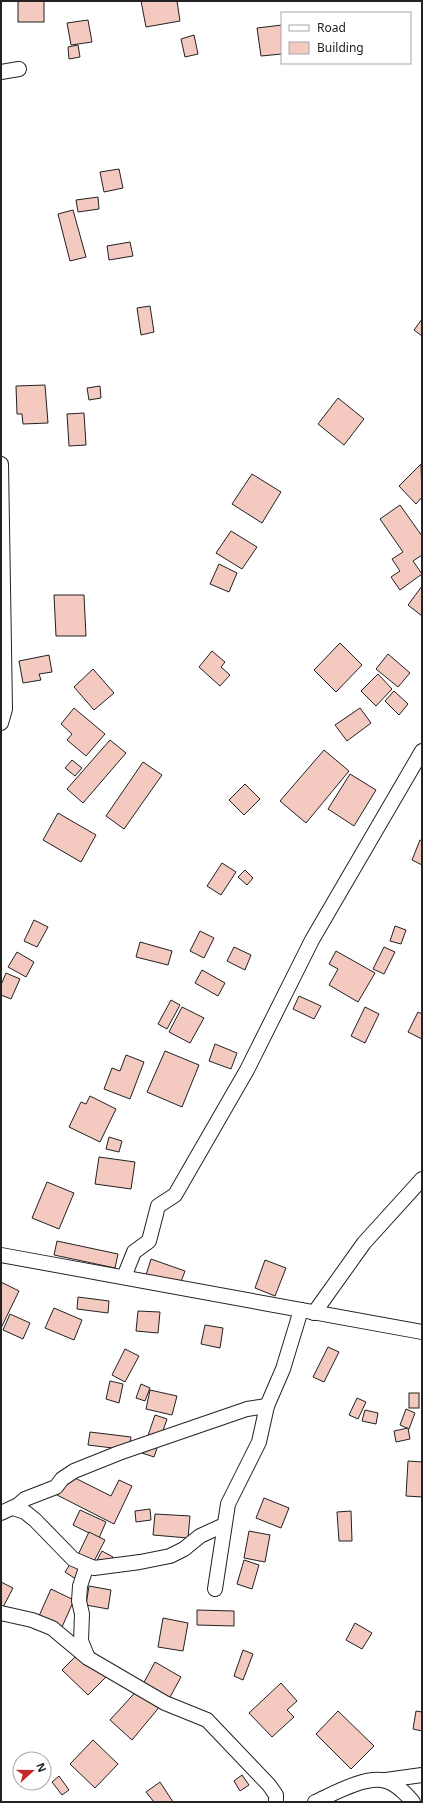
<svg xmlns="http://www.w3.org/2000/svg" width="423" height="1803" viewBox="0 0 423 1803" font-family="'Noto Sans',sans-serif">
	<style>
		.building { fill: #f3c9c0; stroke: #222 }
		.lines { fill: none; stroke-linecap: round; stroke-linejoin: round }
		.street-casing { stroke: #222; stroke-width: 16 }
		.street { stroke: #fff; stroke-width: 14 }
	</style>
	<rect width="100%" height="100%" fill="#fff"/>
	<g class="building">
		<rect x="18" y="1" width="26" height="21"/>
		<path d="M141,1H177L180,21L146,27Z"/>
		<path d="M88,20L92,42L71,45L67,23Z"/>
		<path d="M282,25V54L261,56L257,28Z"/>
		<path d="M194,35L198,54L185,57L181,39Z"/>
		<path d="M78,45L80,57L69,59L68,47Z"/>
		<path d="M119,169L123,188L104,192L100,172Z"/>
		<path d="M98,197L99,209L78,212L76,200Z"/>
		<path d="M73,210L86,257L70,261L58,214Z"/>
		<path d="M130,242L133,256L109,260L107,246Z"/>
		<path d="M150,306L154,332L141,335L137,308Z"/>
		<path d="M422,319V336L414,330Z"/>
		<path d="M45,385L48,423L23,424L22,414H17L16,386Z"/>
		<path d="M100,386L101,398L89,400L87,388Z"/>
		<path d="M338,398L364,419L344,445L318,424Z"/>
		<path d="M84,413L86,445L69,446L67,414Z"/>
		<path d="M421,464L422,497L416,504L399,486Z"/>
		<path d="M252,474L281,492L262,523L232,504Z"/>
		<path d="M400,505L422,536V555L413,561L422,574L400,590L391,577L400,571L392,559L403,552L380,519Z"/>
		<path d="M231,531L257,547L242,569L216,553Z"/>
		<path d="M219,564L237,573L229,592L210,584Z"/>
		<path d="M422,586V616L408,605Z"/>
		<path d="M54,595H84L86,636H56Z"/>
		<path d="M340,643L362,665L336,692L314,670Z"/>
		<path d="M212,651L225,662L221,667L230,675L220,686L199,667Z"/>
		<path d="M388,654L410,673L398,687L376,669Z"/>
		<path d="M49,655L52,672L39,674L41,680L23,683L19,661Z"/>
		<path d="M93,669L114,693L94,710L74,687Z"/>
		<path d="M378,674L392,689L376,706L361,691Z"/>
		<path d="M394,691L408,704L399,715L385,701Z"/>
		<path d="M74,708L105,734L86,756L67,740L72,734L61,724Z"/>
		<path d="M360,708L371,723L347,741L335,725Z"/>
		<path d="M110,740L126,753L83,803L67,789Z"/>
		<path d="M324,750L349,771L306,823L280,801Z"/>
		<path d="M72,760L82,768L75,776L65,768Z"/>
		<path d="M143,762L162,775L124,829L106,816Z"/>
		<path d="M350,774L376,790L354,826L328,809Z"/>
		<path d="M245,784L260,799L244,815L229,800Z"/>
		<path d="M58,813L96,835L81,862L43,840Z"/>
		<path d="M420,840L422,841V865L412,860Z"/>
		<path d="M222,863L236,872L221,895L207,886Z"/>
		<path d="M245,870L253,878L247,885L238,877Z"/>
		<path d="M34,920L48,927L37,947L24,941Z"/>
		<path d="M395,926L406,930L401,944L390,941Z"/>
		<path d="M200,931L214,938L204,958L190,951Z"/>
		<path d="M140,942L172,951L168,965L136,957Z"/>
		<path d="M234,947L251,955L245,970L227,961Z"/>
		<path d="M384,947L395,952L384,974L373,969Z"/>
		<path d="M336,951L375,973L358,1002L329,985L338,969L329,964Z"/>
		<path d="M17,952L34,962L26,977L8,967Z"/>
		<path d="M202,970L225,983L218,996L195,983Z"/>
		<path d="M6,973L20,979L11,999L1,995V985Z"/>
		<path d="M299,996L321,1006L314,1019L293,1009Z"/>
		<path d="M171,1000L180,1005L167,1029L158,1024Z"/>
		<path d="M182,1007L204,1018L190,1043L169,1032Z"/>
		<path d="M365,1007L379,1014L365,1043L351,1036Z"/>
		<path d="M418,1012L422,1014V1039L408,1032Z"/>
		<path d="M215,1044L237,1053L231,1069L209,1061Z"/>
		<path d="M165,1051L199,1065L182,1107L147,1092Z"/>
		<path d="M126,1055L144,1062L130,1099L104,1089L112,1068L120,1071Z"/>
		<path d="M90,1096L116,1109L100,1142L69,1127L81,1102L86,1104Z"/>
		<path d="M109,1137L122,1141L119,1152L106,1149Z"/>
		<path d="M99,1157L135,1162L131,1189L95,1184Z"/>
		<path d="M47,1182L74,1193L59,1229L32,1218Z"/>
		<path d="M57,1241L118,1254L115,1268L54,1255Z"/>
		<path d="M151,1259L185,1271L179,1287L146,1275Z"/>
		<path d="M265,1260L286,1268L275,1296L255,1288Z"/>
		<path d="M1,1282L19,1291L1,1328Z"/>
		<path d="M78,1297L109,1301L108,1313L77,1309Z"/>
		<path d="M54,1308L82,1320L74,1340L45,1328Z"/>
		<path d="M138,1311L160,1312L158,1333L136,1331Z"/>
		<path d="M10,1314L30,1323L23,1339L3,1330Z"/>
		<path d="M205,1325L223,1328L220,1348L201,1344Z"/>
		<path d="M328,1347L339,1352L324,1382L313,1377Z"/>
		<path d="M125,1349L139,1356L125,1382L112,1375Z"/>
		<path d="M110,1381L123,1384L119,1403L106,1399Z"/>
		<path d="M141,1384L150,1388L145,1401L136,1398Z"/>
		<path d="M150,1390L177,1396L172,1415L146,1409Z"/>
		<rect x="409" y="1393" width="10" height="15"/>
		<path d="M357,1398L366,1402L358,1419L349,1415Z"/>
		<path d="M406,1409L415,1413L409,1429L400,1425Z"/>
		<path d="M365,1410L378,1413L376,1424L362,1421Z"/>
		<path d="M155,1415L167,1419L154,1457L142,1453Z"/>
		<path d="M408,1428L410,1439L396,1442L394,1431Z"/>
		<path d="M90,1432L131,1437L129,1450L88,1445Z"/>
		<path d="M408,1461L422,1462V1497L406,1496Z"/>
		<path d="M67,1474L111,1496L119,1480L132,1486L114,1524L57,1495Z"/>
		<path d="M264,1498L289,1508L281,1528L256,1518Z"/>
		<path d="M150,1509L151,1520L136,1522L135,1511Z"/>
		<path d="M80,1510L106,1522L99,1538L73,1525Z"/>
		<path d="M351,1511L352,1541H339L337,1512Z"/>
		<path d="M155,1514L190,1516L188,1538L153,1535Z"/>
		<path d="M249,1531L270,1535L265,1562L244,1558Z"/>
		<path d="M89,1532L105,1540L90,1569L75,1561Z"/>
		<path d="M102,1551L113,1557L105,1572L94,1566Z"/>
		<path d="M244,1560L259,1565L252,1589L237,1584Z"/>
		<path d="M72,1561L89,1572L82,1583L65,1572Z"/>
		<path d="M1,1582L13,1588L1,1611Z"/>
		<path d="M89,1586L111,1590L108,1609L86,1605Z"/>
		<path d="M51,1589L74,1600L62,1627L39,1616Z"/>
		<path d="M197,1610L234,1611V1626L197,1625Z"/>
		<path d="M163,1618L188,1623L183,1651L158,1647Z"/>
		<path d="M355,1623L372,1633L362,1649L346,1640Z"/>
		<path d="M243,1650L253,1654L243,1680L234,1676Z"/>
		<path d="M80,1652L106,1677L88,1695L62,1670Z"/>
		<path d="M155,1662L181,1677L169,1699L143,1684Z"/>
		<path d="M281,1683L297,1701L287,1710L294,1717L272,1737L249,1713Z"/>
		<path d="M141,1686L161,1705L132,1740L110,1720Z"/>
		<path d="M338,1711L374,1746L351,1769L316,1734Z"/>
		<path d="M416,1711L422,1712V1731L413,1729Z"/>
		<path d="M93,1740L118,1764L95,1788L70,1764Z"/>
		<path d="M242,1775L249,1785L240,1791L234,1781Z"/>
		<path d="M59,1776L69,1790L62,1795L52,1782Z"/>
		<path d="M160,1782L173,1802H154L146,1792Z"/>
	</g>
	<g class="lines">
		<g class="street-casing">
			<g id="street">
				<path d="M1,72L19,69"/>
				<path d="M1,464L5,709L1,723"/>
				<path d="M1,1255L422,1332"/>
				<path d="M124,1277L134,1252L149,1241L158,1206L175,1195L247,1070L312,940L422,751"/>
				<path d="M314,1313L364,1243L422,1179"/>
				<path d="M13,1508L25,1512L35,1520L73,1559L94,1568L140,1562L170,1556L184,1549L200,1536L224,1525"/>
				<path d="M1,1513L18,1505L25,1499L56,1487L62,1479L74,1471L119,1453L247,1409L267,1406"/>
				<path d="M87,1565L80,1586L79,1601L82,1614L81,1641L88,1658"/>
				<path d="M215,1589L228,1504L259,1442L267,1406L283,1369L301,1310"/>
				<path d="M1,1613L32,1620L52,1628L88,1658L165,1703L207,1720L269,1785L276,1795V1802"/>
				<path d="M386,1780L422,1775"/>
				<path d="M315,1802C333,1794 366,1775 386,1781C397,1784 406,1794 413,1802"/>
			</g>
		</g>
		<use href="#street" class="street"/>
	</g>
	<rect width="423" height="1803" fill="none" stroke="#222222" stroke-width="4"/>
	<rect x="281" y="12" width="130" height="52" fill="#ffffff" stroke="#a7a7a7"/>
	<rect x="289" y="25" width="20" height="6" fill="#ffffff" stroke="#a7a7a7"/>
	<text x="317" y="32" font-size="12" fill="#222222">Road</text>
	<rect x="289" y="42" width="20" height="12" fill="#f3c9c0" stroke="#a7a7a7"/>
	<text x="317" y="52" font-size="12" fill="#222222">Building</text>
	<g transform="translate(32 1771) rotate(69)"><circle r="19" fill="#ffffff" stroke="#a7a7a7"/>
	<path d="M0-3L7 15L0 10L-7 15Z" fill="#c62828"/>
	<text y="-6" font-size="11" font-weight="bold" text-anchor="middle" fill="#222222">N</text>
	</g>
</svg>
